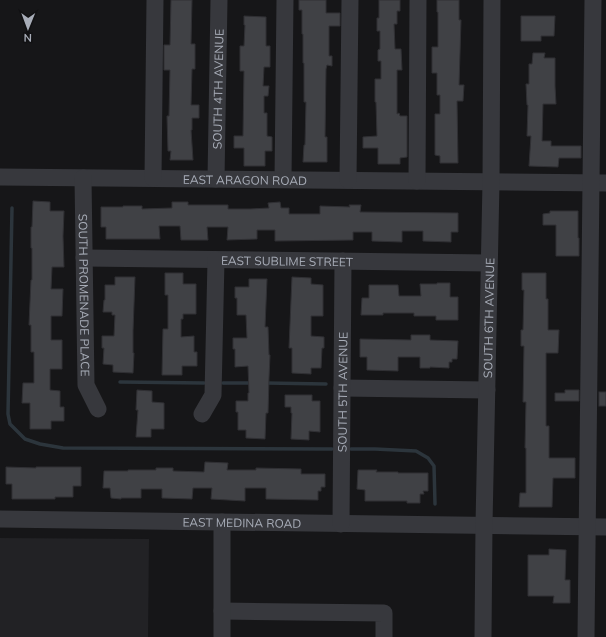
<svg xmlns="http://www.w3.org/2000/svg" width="606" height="637" viewBox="0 0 606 637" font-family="Mulish,sans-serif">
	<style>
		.built { fill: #222225 }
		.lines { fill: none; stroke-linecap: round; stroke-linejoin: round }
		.stream { stroke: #2c353c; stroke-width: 3.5 }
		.building { fill: #404145; stroke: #303034 }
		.minor { stroke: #37383d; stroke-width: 17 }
		.labels { text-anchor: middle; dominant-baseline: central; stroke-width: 4; stroke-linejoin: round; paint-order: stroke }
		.street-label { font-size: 12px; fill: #a8adb8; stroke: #111113 }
	</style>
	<rect width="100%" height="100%" fill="#161618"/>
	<path class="built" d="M0,538L149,539L148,637H0Z"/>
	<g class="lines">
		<g class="stream">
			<path d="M12,208L8,414L10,424L25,439L40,444L63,448L332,449"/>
			<path d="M120,382L204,383"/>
			<path d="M223,383H252"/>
			<path d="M266,383L326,384"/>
			<path d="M351,449H375L416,451L428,458L434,466L435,504"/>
		</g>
	</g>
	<g class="building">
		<path d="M171,0H192L191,44H195V69H192L191,105H199V118H192V130H191L193,160H170L171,151H168L167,116H169L170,70H164V45H170Z"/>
		<path d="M299,0H326V13H340V26H329V56H332V66L327,65L326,69L325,137H327V162H303L304,145H305L306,102H304V63H303V34H302V10H299Z"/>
		<path d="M379,0H400V11H397V24H394L395,49H401L402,70H397V114L399,113L400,116H407V157L400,158V164H378V148H363V137L377,136L376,102H375V79H381V61H378V50L380,49V31H377V18H379Z"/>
		<path d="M437,0H459V20H461L459,85H464L463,101H457L458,163H440V156L435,155V114H440V95H437V73H432V47H438V12H437Z"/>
		<path d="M244,16L266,17V46H270V67H264L263,86H269L268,96H264V113H267V136L272,137V151H265V166H244V148H234V136H243L244,71H240V46H244L245,25H244Z"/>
		<path d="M521,16H555L554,36H541V41H521Z"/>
		<path d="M533,53H545L544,58H555V86L556,104H543L542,141H551V146H581V158H559L558,167L529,166L531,136H527L528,105H527L526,84H529V64H532Z"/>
		<path d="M33,201L50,202V211H64L63,236L64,267H52L51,289H63L62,316H51V340H62V369H50V390L60,391V407H64V421H51V429H30V403H22L23,383H34V352H31V325H29L31,280H32V248H31V227H32Z"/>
		<path d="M172,202H188V205H228V209H250L269,208L268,203L280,202L281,208H289V214H320V206L350,207L349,205H361L360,212L458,213V232H451V242L423,241V231H402V242L372,241V232H353V240L275,241V230H257V239L227,240L228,227H207L208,240H181L180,226H159L160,239H106V227H101V207H123V206H142V209L172,208Z"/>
		<path d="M550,211H578V238H579V256H556V225H543V214L550,213Z"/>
		<path d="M165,273H183V284H196V314H183V319H181V337L194,336V352H197V366H182V375H162L163,329H168V295H165Z"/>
		<path d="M522,273H546V299H548V330H559L558,353H546V426H549V458H575V478H553L552,507H519L520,493H526V448H525L526,402H523L524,346H521V330H523L524,290H522Z"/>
		<path d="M115,277H135L133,331V353H134L133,373L113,372V365L103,364L104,348H102V336H114L115,315H112V312H103L104,300H105V285H115Z"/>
		<path d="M292,277L311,278V284L323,285V316H311V336L324,337V348H322L321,368H311V374L292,373V348H289Z"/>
		<path d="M249,279H267L265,327H268L269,355H270L269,378L268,413H266L265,439L246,438V430H238V412H236V401H248V393H249L248,366L235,367V349H233V338H247L246,315H237V298H235V287H249Z"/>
		<path d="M437,283H450V297H458V320H436V316H414V313H383V315H361L362,298H369V285H398L399,296H421L420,284H437Z"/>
		<path d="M411,335H430V340L458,341L457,359H452V362H449V368L430,367V368H420V357H398V371L367,370V357H360V339L411,340Z"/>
		<path d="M137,390L152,391V402L164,403V429H151V437H136L138,410H136Z"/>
		<path d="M565,390H579V401H555V393H565Z"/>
		<rect x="599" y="392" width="7" height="14"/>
		<path d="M285,395H312V401H320V432L309,431V440L291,439L292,413H291V407H285Z"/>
		<path d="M205,462L228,463L227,470H256V468L301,469V474H325V487H321V491H318V500L266,499V488H245V501L211,499L212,488H193L192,499L162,498V489H141V498H121V499L111,498L110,488H103L104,471H128V470H156V468H173V471L204,472Z"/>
		<path d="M6,467L36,468V467H81V486H73V497H55V499H12V484H6Z"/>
		<path d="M358,470H377L376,472H398V473H428V491H423L424,494H420V503H407V501H365V490L357,489Z"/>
		<path d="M549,549L566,550L565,580H570V603H553L554,596H528V555H549Z"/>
	</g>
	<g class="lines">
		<g class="minor">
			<path id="s1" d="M0,177L606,183"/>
			<path id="s2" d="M83,178L86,385L98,409"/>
			<path d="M153,178L155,0"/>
			<path id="s3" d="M216,179L219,0"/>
			<path d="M283,179L285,0"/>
			<path d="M348,180L350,0"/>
			<path d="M417,181L418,0"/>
			<path id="s4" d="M84,258L489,263"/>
			<path d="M342,388L487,390"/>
			<path d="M202,414L213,395L216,260"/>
			<path id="s5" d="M0,519L606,527"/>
			<path id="s6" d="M341,524L343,261"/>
			<path d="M222,611L384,613V637"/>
			<path d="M222,637V522"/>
			<path id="s7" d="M483,637L484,525L491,182L492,0"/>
			<path d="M586,637L593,0"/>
		</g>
	</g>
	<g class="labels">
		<g class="street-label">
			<text stroke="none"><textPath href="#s3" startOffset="90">SOUTH 4TH AVENUE</textPath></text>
			<text stroke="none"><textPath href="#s1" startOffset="245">EAST ARAGON ROAD</textPath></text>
			<text stroke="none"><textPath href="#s4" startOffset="203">EAST SUBLIME STREET</textPath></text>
			<text stroke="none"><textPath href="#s2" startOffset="117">SOUTH PROMENADE PLACE</textPath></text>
			<text stroke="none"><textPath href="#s7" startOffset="319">SOUTH 6TH AVENUE</textPath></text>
			<text stroke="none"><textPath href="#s6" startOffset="132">SOUTH 5TH AVENUE</textPath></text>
			<text stroke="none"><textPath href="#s5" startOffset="242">EAST MEDINA ROAD</textPath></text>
		</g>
	</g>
	<g transform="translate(28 28) rotate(181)" stroke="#111113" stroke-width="3" paint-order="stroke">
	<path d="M0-3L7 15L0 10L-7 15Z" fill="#a8adb8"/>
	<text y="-6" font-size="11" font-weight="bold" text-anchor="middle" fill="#a8adb8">N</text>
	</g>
</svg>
